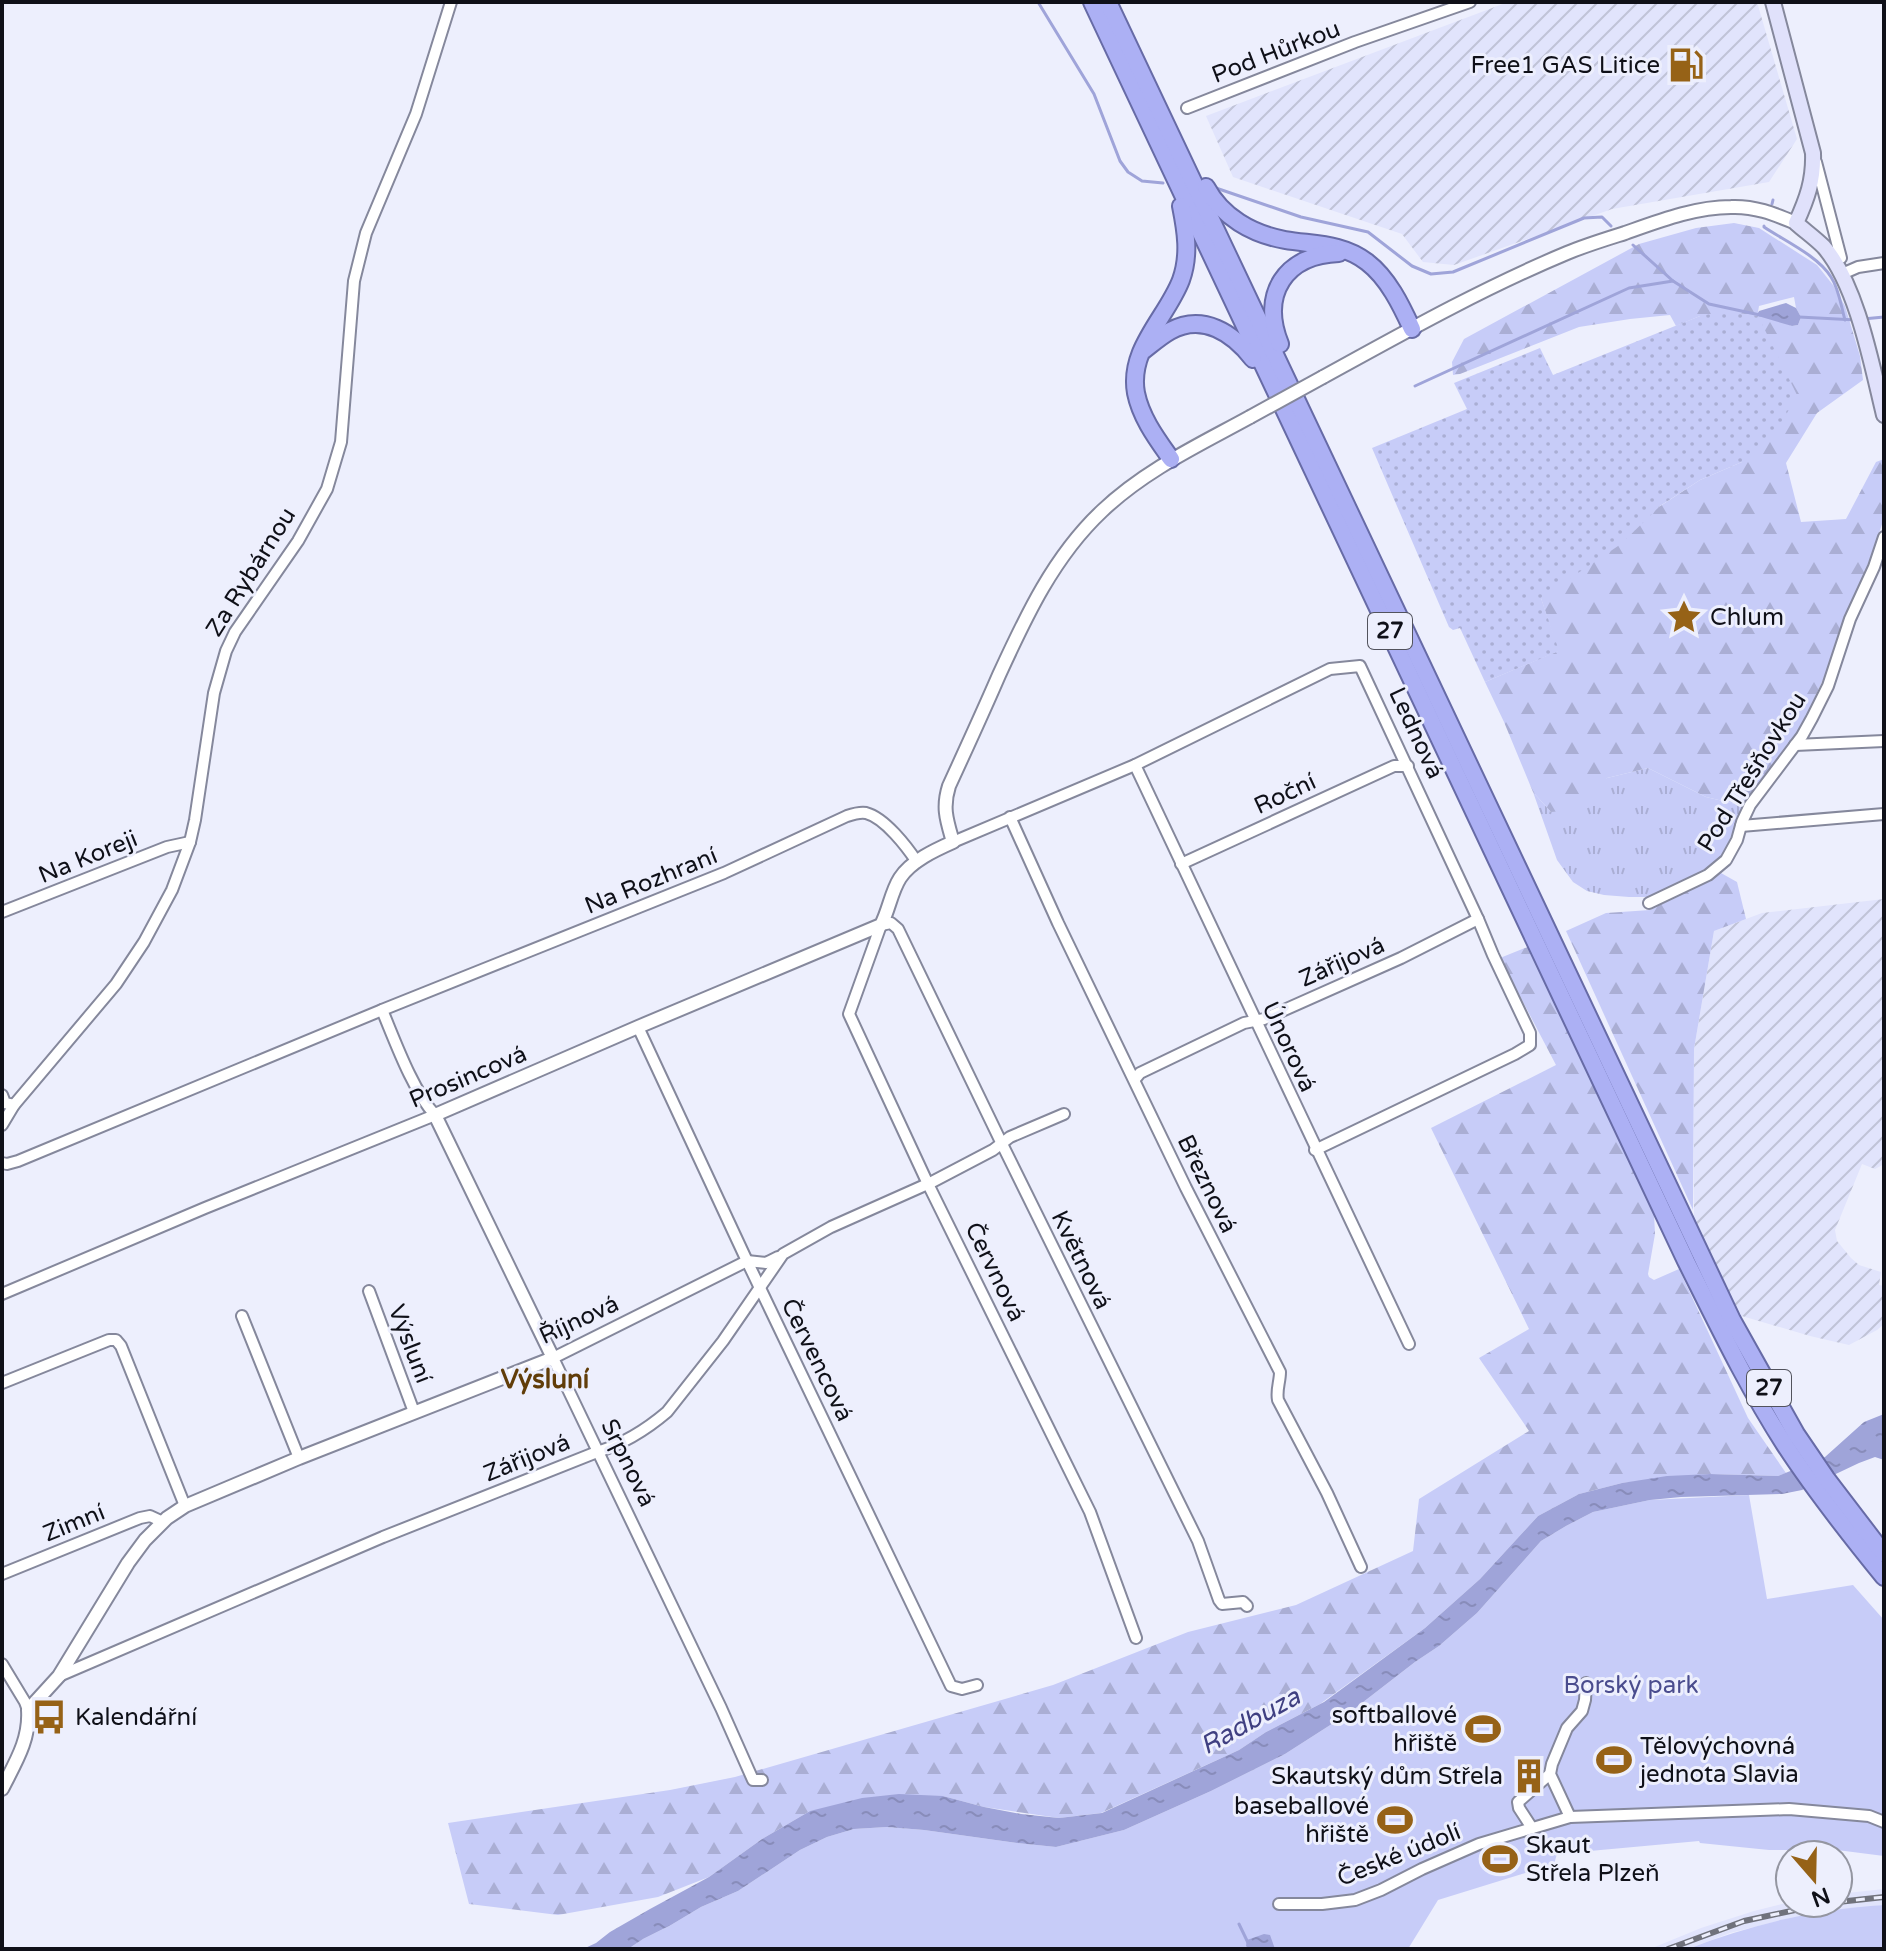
<svg xmlns="http://www.w3.org/2000/svg" width="1886" height="1951" viewBox="0 0 1886 1951" font-family="'Varela Round',sans-serif">
	<style>
		.built { fill: #e1e4fc }
		.industrial { fill: url(#industrial-furrows) }
		.grass { fill: url(#grass-tufts) }
		.forest { fill: url(#forest-firs); fill-rule: evenodd }
		.park { fill: #c7ccf8 }
		.garden { fill: url(#garden-dots) }
		.water { fill: url(#water-ripples) }
		.lines { fill: none; stroke-linecap: round; stroke-linejoin: round }
		.stream { stroke: #9fa4d9; stroke-width: 3 }
		.minor-casing { stroke: #85889c; stroke-width: 14 }
		.tertiary-casing { stroke: #85889c; stroke-width: 16 }
		.secondary-casing { stroke: #85889c; stroke-width: 18 }
		.trunk-casing { stroke: #676ba6; stroke-width: 20 }
		.minor { stroke: #fff; stroke-width: 10 }
		.tertiary { stroke: #fff; stroke-width: 12 }
		.secondary { stroke: #e0e1fb; stroke-width: 14 }
		.trunk { stroke: #acb0f4; stroke-width: 16 }
		.rail-casing { stroke: #70727c; stroke-width: 6 }
		.rail { stroke: #edeffd; stroke-width: 3; stroke-dasharray: 9; stroke-linecap: butt }
		.tertiary-bridge-casing { stroke: #85889c; stroke-width: 16; stroke-linecap: butt }
		.tertiary-bridge { stroke: #fff; stroke-width: 12 }
		.labels { text-anchor: middle; dominant-baseline: central; stroke-width: 6; stroke-linejoin: round; paint-order: stroke }
		.shield { fill: #edeffd; stroke: #52535d; stroke-width: 2 }
		.shield-label { font-size: 22px; font-weight: bold; fill: #0f1018 }
		.street-label { font-size: 24px; fill: #0f1018; stroke: #edeffd }
		.poi-label { font-size: 24px; fill: #0f1018; stroke: #edeffd; text-anchor: end }
		.park-label { font-size: 24px; fill: #4a4c8e; stroke: #edeffd }
		.neighbourhood-label { font-size: 26px; font-weight: bold; fill: #613d09; stroke: #edeffd }
		.water-label { font-size: 26px; font-style: italic; fill: #3f3f81; stroke: #edeffd }
	</style>
	<defs>
		<pattern id="industrial-furrows" width="10" height="10" patternUnits="userSpaceOnUse" patternTransform="scale(2)"><rect width="10" height="10" fill="#e1e4fc"/><path d="M-1 1l2-2M0 10L10 0M9 11l2-2" fill="none" stroke="#c0c3d7"/></pattern>
		<pattern id="grass-tufts" width="24" height="20" patternUnits="userSpaceOnUse" patternTransform="scale(2)"><rect width="24" height="20" fill="#c7ccf8"/><path d="M3 7l-1-3M5 7V3M7 7l1-3M15 17l-1-3M17 17v-4M19 17l1-3" fill="none" stroke="#aaaed4"/></pattern>
		<pattern id="forest-firs" width="22" height="20" patternUnits="userSpaceOnUse" patternTransform="scale(2)"><rect width="22" height="20" fill="#c7ccf8"/><path d="M5 1l3.5 6h-7zM16 11l3.5 6h-7z" fill="#aaaed4"/></pattern>
		<pattern id="garden-dots" width="8" height="8" patternUnits="userSpaceOnUse" patternTransform="scale(2)"><rect width="8" height="8" fill="#c7ccf8"/><path d="M2 2h.1M6 6h.1" fill="none" stroke="#aaaed4" stroke-width="1.8" stroke-linecap="round"/></pattern>
		<pattern id="water-ripples" width="26" height="14" patternUnits="userSpaceOnUse" patternTransform="scale(2)"><rect width="26" height="14" fill="#9fa4d9"/><path d="M2 4q2-2 4 0t4 0M15 11q2-2 4 0t4 0" fill="none" stroke="#888cba"/></pattern>
	</defs>
	<rect width="100%" height="100%" fill="#edeffd"/>
	<path class="built" d="M1884,1889V1905L1822,1912L1790,1918L1730,1933L1688,1949H1650L1701,1928L1754,1911L1790,1902L1838,1903V1894Z"/>
	<g class="industrial">
		<path d="M1508,2H1757L1797,139L1769,182L1612,209L1454,265L1423,262L1402,234L1233,177L1206,116Z"/>
		<path d="M1884,899V1164L1875,1169L1862,1164L1835,1230L1837,1241L1851,1258L1859,1265L1881,1272L1879,1285L1884,1286V1324L1877,1330L1849,1345L1810,1336L1735,1314L1718,1306L1694,1261V1049L1714,931L1762,913Z"/>
	</g>
	<path class="grass" d="M1648,768L1706,797L1744,806L1723,855L1712,869L1663,893L1650,897H1629L1604,895L1587,891L1573,882L1557,860L1533,792L1551,812L1607,778Z"/>
	<g class="forest">
		<path d="M1734,223L1759,228L1817,265L1833,285L1845,306L1860,356L1863,380L1817,413L1786,463L1801,522L1846,519L1876,462L1884,459V518L1861,588L1830,664L1798,735L1744,806L1706,797L1648,768L1607,778L1583,809L1551,812L1533,792L1504,722L1485,682L1558,651L1540,595L1639,520L1700,480L1742,462L1700,316L1676,326L1670,315L1630,319L1579,327L1460,374L1453,375L1452,362L1464,339L1639,244L1696,228ZM1794,297L1796,308L1801,317L1798,325L1792,326L1758,312L1759,306Z"/>
		<path d="M1721,873L1737,882L1746,919L1714,931L1694,1049L1693,1210L1566,931L1606,913L1650,910Z"/>
		<path d="M1530,946L1654,1214L1655,1234L1648,1274L1649,1277L1654,1280L1679,1269L1748,1418L1786,1473L1778,1476L1710,1474L1622,1483L1579,1494L1538,1516L1480,1579L1425,1628L1320,1704L1266,1732L1239,1750L1101,1813L1059,1818L984,1807L943,1796L810,1811L762,1839L709,1877L658,1897L558,1915L469,1904L448,1823L670,1790L735,1777L1053,1685L1188,1632L1296,1605L1413,1551L1419,1499L1529,1431L1479,1358L1529,1329L1431,1128L1556,1065L1500,958Z"/>
	</g>
	<g class="park">
		<path d="M1749,1495L1767,1599L1853,1585L1884,1620V1856L1837,1850H1769L1700,1843L1699,1841L1557,1854L1554,1864L1438,1900L1408,1949H628L643,1939L671,1925L701,1907L738,1891L800,1850L827,1837L854,1829L887,1827L924,1830L1017,1843L1056,1847L1124,1830L1211,1791L1285,1754L1349,1713L1415,1662L1439,1646L1477,1613L1541,1541L1566,1526L1593,1512L1650,1500Z"/>
		<path d="M1884,1905V1949H1688C1751,1924 1817,1909 1884,1905Z"/>
	</g>
	<path class="garden" d="M1725,311L1758,316L1797,395L1782,422L1742,462L1700,480L1660,506L1621,544L1541,598L1559,651L1485,682L1460,628L1453,630L1449,627L1372,448L1467,409L1454,383L1540,348L1553,375L1700,316Z"/>
	<g class="water">
		<path d="M1786,303L1796,308L1801,317L1798,325L1792,326L1758,316L1757,315L1759,311Z"/>
		<path d="M1884,1414V1460L1875,1457L1859,1463L1802,1490L1782,1494L1681,1497L1650,1500L1593,1512L1566,1526L1541,1541L1477,1613L1439,1646L1415,1662L1349,1713L1285,1754L1211,1791L1124,1830L1056,1847L1017,1843L924,1830L887,1827L854,1829L827,1837L800,1850L738,1891L701,1907L671,1925L643,1939L628,1949H583L596,1943L610,1932L650,1909L709,1877L762,1839L810,1811L862,1798L899,1794L943,1796L984,1807L1021,1814L1059,1818L1102,1813L1239,1750L1266,1732L1324,1702L1425,1628L1480,1579L1538,1516L1579,1494L1622,1483L1667,1476L1710,1474L1778,1476L1825,1457L1864,1422Z"/>
		<path d="M1264,1934L1270,1935L1275,1949H1249L1246,1946L1247,1940Z"/>
	</g>
	<g class="lines">
		<g class="stream">
			<path d="M1038,2L1094,94L1120,161L1128,172L1142,181L1163,183"/>
			<path d="M1213,187L1301,217L1368,232L1412,266L1431,274L1453,272L1584,218L1602,217L1611,226"/>
			<path d="M1772,204L1773,200"/>
			<path d="M1764,226V227C1785,241 1818,256 1831,277C1839,289 1841,306 1845,320"/>
			<path d="M1633,245L1673,281L1709,304L1760,315"/>
			<path d="M1799,317L1856,320"/>
			<path d="M1863,319L1884,317"/>
			<path d="M1415,386L1629,288L1673,281"/>
			<path d="M1239,1924L1251,1949"/>
		</g>
		<g class="minor-casing">
			<g id="minor">
				<path d="M1187,108L1355,42L1470,2"/>
				<path d="M1816,162L1841,258"/>
				<path d="M1842,274L1858,267L1884,263"/>
				<path d="M1795,745L1884,741"/>
				<path d="M1135,765L1409,1344"/>
				<path d="M1010,817L1058,923L1186,1188L1280,1372C1280,1382 1276,1390 1278,1400L1327,1493L1361,1567"/>
				<path d="M1741,826L1884,814"/>
				<path d="M953,842L1135,765L1330,669L1360,666L1478,919L1493,955L1530,1033V1045L1515,1054L1315,1150"/>
				<path d="M1181,864L1394,766H1408"/>
				<path d="M1649,903L1708,875L1726,860L1737,840L1742,822L1750,805L1802,736L1812,718L1828,686L1850,619L1874,567L1884,537"/>
				<path d="M2,912L167,847L190,842"/>
				<path d="M638,1027L747,1261L951,1686L962,1689L977,1685"/>
				<path d="M1135,1079L1140,1073L1244,1023L1264,1019L1401,958L1478,919"/>
				<path d="M2,1095L5,1103L14,1105"/>
				<path d="M2,1125L14,1105L116,984L144,942L172,890L190,842L195,820L214,693L226,651L235,632L298,541L327,489L341,442L354,281L366,233L416,114L451,2"/>
				<path d="M2,1163L7,1164L18,1161L382,1010"/>
				<path d="M369,1291L414,1412"/>
				<path d="M2,1294L205,1208L435,1115C413,1091 395,1041 382,1010L724,873L847,816C853,814 860,812 866,813C885,818 907,847 917,862"/>
				<path d="M242,1316L299,1458"/>
				<path d="M2,1383L109,1340H116L121,1346L185,1506"/>
				<path d="M2,1574L140,1518L150,1516L163,1522"/>
				<path d="M1136,1638L1090,1512L928,1184L849,1014L881,925L891,923L898,929L1002,1144L1198,1541L1219,1600L1222,1604L1243,1602L1247,1606"/>
				<path d="M2,1664L25,1702L28,1710"/>
				<path d="M59,1676L383,1537L597,1452C623,1444 647,1429 667,1412L723,1341L783,1254L831,1227L932,1182L993,1150L1010,1137L1064,1114"/>
				<path d="M762,1780H753L721,1708L553,1358L747,1261L766,1263L778,1257"/>
				<path d="M1570,1817L1550,1774L1552,1764L1567,1728L1582,1711L1585,1700L1586,1683"/>
				<path d="M1532,1828L1519,1808L1518,1802L1550,1774"/>
				<path d="M1279,1904H1322L1355,1900L1381,1890L1422,1869L1479,1844L1570,1817L1789,1809L1869,1816L1884,1822"/>
			</g>
		</g>
		<g class="tertiary-casing">
			<g id="tertiary">
				<path d="M1323,377C1403,333 1483,288 1567,253C1586,245 1606,239 1625,233C1659,221 1695,207 1731,207C1755,206 1774,214 1796,223"/>
				<path d="M2,1789C15,1763 30,1740 28,1710L59,1676L128,1563L145,1540L167,1518L185,1506L299,1458L553,1358L435,1115L638,1027L881,925C889,910 891,892 900,878C911,861 935,850 953,842C947,821 942,808 949,786C966,749 983,712 999,675C1026,616 1054,556 1102,511C1145,470 1199,445 1250,417"/>
			</g>
		</g>
		<g class="secondary-casing">
			<path id="secondary" d="M1773,2L1813,153C1814,180 1807,199 1796,223C1805,231 1815,238 1824,247C1857,285 1872,366 1884,415"/>
		</g>
		<g class="trunk-casing">
			<g id="trunk">
				<path d="M1092,2L1686,1261C1717,1323 1747,1386 1785,1445C1815,1491 1849,1534 1884,1577"/>
				<path d="M1108,2L1732,1320L1796,1434L1826,1478L1884,1554"/>
				<path d="M1206,187C1222,217 1252,234 1285,240C1315,245 1342,243 1367,262C1388,278 1401,305 1412,329"/>
				<path d="M1280,344C1260,294 1285,255 1339,253"/>
				<path d="M1144,350C1153,343 1161,336 1170,331C1203,313 1233,333 1253,359"/>
				<path d="M1171,459C1157,439 1141,418 1136,393C1128,349 1167,317 1181,280C1190,255 1186,231 1181,206"/>
			</g>
		</g>
		<use href="#minor" class="minor"/>
		<use href="#tertiary" class="tertiary"/>
		<use href="#secondary" class="secondary"/>
		<use href="#trunk" class="trunk"/>
		<g class="rail-casing">
			<g id="rail">
				<path d="M1838,1902L1884,1897"/>
				<path d="M1668,1949L1744,1921L1828,1903"/>
			</g>
		</g>
		<use href="#rail" class="rail"/>
		<g class="tertiary-bridge-casing">
			<path id="tertiary-bridge" d="M1250,417L1323,377"/>
		</g>
		<use href="#tertiary-bridge" class="tertiary-bridge"/>
	</g>
	<defs>
		<g id="fuel-bare" transform="scale(2.76)"><path d="M-5.5-6h7V0h2V4h1.3V-2.5L3-4.5l.8-.8L6-3V5H2.5V1h-1V6h-7ZM-4.2-4.7v3.2H.2V-4.7Z" fill="#966217" stroke="#edeffd" stroke-width="2.5" paint-order="stroke"/></g>
		<g id="sight-bare" transform="scale(2.76)"><path d="M0-6L1.8-2.2L6-1.7L2.9 1.2L3.7 5.4L0 3.3L-3.7 5.4L-2.9 1.2L-6-1.7L-1.8-2.2Z" fill="#966217" stroke="#edeffd" stroke-width="2.5" paint-order="stroke"/></g>
		<g id="bus-bare" transform="scale(2.76)"><path d="M-5-6H5V4H4V6H2V4H-2V6H-4V4H-5ZM-3.5-4V0h7V-4ZM-3.5 1.2v1.5H-2V1.2ZM2 1.2v1.5H3.5V1.2Z" fill="#966217" stroke="#edeffd" stroke-width="2.5" paint-order="stroke"/></g>
		<g id="stadium-bare" transform="scale(2.76)"><path d="M0-5a6.5 5 0 1 0 0 10a6.5 5 0 1 0 0-10ZM-3.5-1.8h7v3.6h-7Z" fill="#966217" stroke="#edeffd" stroke-width="2.5" paint-order="stroke"/></g>
		<g id="building-bare" transform="scale(2.76)"><path d="M-4-6H4V6H1V3H-1V6H-4ZM-2.5-4.3h1.7v1.8h-1.7ZM.8-4.3h1.7v1.8H.8ZM-2.5-1h1.7V.8h-1.7ZM.8-1h1.7V.8H.8Z" fill="#966217" stroke="#edeffd" stroke-width="2.5" paint-order="stroke"/></g>
	</defs>
	<g fill-rule="evenodd">
		<use href="#fuel-bare" x="1686" y="65"/>
		<use href="#sight-bare" x="1684" y="617"/>
		<use href="#bus-bare" x="49" y="1717"/>
		<use href="#stadium-bare" x="1483" y="1729"/>
		<use href="#stadium-bare" x="1614" y="1760"/>
		<use href="#building-bare" x="1529" y="1776"/>
		<use href="#stadium-bare" x="1395" y="1820"/>
		<use href="#stadium-bare" x="1500" y="1859"/>
	</g>
	<g class="labels">
		<g class="shield">
			<rect x="1368" y="613" width="44" height="36" rx="6"/>
			<rect x="1747" y="1370" width="44" height="36" rx="6"/>
		</g>
		<g class="shield-label">
			<text x="1390" y="631">27</text>
			<text x="1769" y="1388">27</text>
		</g>
		<g class="street-label">
			<text transform="translate(1276 52) rotate(-21)">Pod Hůrkou</text>
			<text transform="translate(251 572) rotate(-58)">Za Rybárnou</text>
			<text transform="translate(1416 733) rotate(65)">Lednová</text>
			<text transform="translate(1752 772) rotate(-58)">Pod Třešňovkou</text>
			<text transform="translate(1285 794) rotate(-25)">Roční</text>
			<text transform="translate(88 857) rotate(-22)">Na Koreji</text>
			<text transform="translate(651 881) rotate(-22)">Na Rozhraní</text>
			<text transform="translate(1342 962) rotate(-24)">Zářijová</text>
			<text transform="translate(1289 1047) rotate(65)">Únorová</text>
			<text transform="translate(468 1077) rotate(-23)">Prosincová</text>
			<text transform="translate(1207 1184) rotate(64)">Březnová</text>
			<text transform="translate(1081 1260) rotate(64)">Květnová</text>
			<text transform="translate(995 1272) rotate(64)">Červnová</text>
			<text transform="translate(579 1320) rotate(-25)">Říjnová</text>
			<text transform="translate(410 1344) rotate(69)">Výsluní</text>
			<text transform="translate(817 1360) rotate(64)">Červencová</text>
			<text transform="translate(527 1458) rotate(-22)">Zářijová</text>
			<text transform="translate(628 1463) rotate(64)">Srpnová</text>
			<text transform="translate(74 1523) rotate(-22)">Zimní</text>
			<text transform="translate(1399 1855) rotate(-22)">České údolí</text>
		</g>
		<g class="poi-label">
			<text x="1660" y="65">Free1 GAS Litice</text>
			<text x="1710" y="617" text-anchor="start">Chlum</text>
			<text x="1457" y="1715">softballové<tspan x="1457" dy="28">hřiště</tspan></text>
			<text x="75" y="1717" text-anchor="start">Kalendářní</text>
			<text x="1640" y="1746" text-anchor="start">Tělovýchovná<tspan x="1640" dy="28">jednota Slavia</tspan></text>
			<text x="1503" y="1776">Skautský dům Střela</text>
			<text x="1369" y="1806">baseballové<tspan x="1369" dy="28">hřiště</tspan></text>
			<text x="1526" y="1845" text-anchor="start">Skaut<tspan x="1526" dy="28">Střela Plzeň</tspan></text>
		</g>
		<g class="park-label">
			<text x="1631" y="1685">Borský park</text>
		</g>
		<g class="neighbourhood-label">
			<text x="545" y="1379">Výsluní</text>
		</g>
		<g class="water-label">
			<text transform="translate(1250 1721) rotate(-29)">Radbuza</text>
		</g>
	</g>
	<rect width="1886" height="1951" fill="none" stroke="#0f1018" stroke-width="8"/>
	<g transform="translate(1814 1879) rotate(160)"><circle r="38" fill="#edeffd" stroke="#9496a1" stroke-width="2"/>
	<path d="M0-6L14 30L0 20L-14 30Z" fill="#966217"/>
	<text y="-12" font-size="22" font-weight="bold" text-anchor="middle" fill="#0f1018">N</text>
	</g>
</svg>
